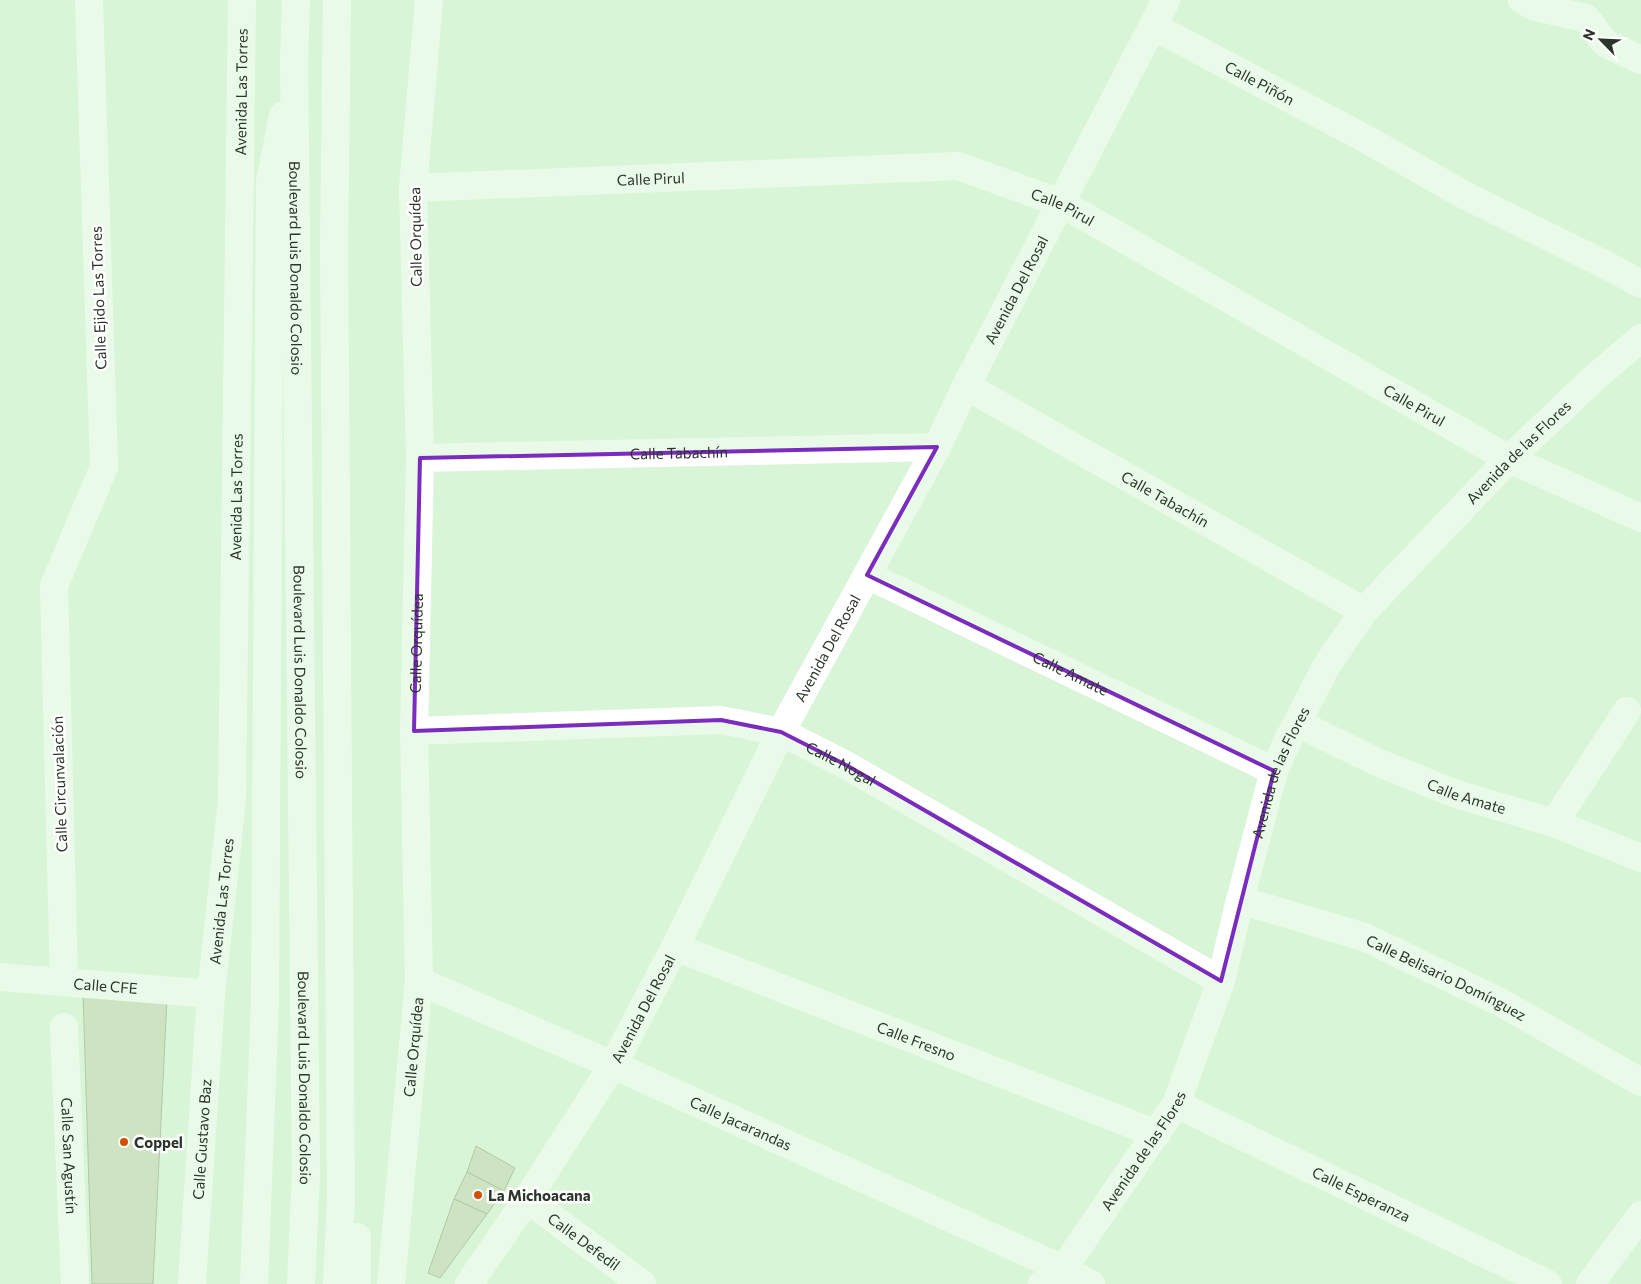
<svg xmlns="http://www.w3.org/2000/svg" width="1641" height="1284" viewBox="0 0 1641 1284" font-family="Commissioner,sans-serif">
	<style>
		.building { fill: #c0cca9; stroke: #838f6e }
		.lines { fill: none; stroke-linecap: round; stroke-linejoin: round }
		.minor { stroke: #fff; stroke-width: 28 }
		.major { stroke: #fff; stroke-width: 28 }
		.highway { stroke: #fff; stroke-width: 28 }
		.marked { fill: none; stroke: #7b2cbf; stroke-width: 4; stroke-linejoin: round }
		.poi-dot { fill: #d35000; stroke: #fff; stroke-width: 2 }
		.labels { text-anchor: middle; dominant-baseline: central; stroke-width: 5; stroke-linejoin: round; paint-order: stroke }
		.street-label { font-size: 15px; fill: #2b362a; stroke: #fff }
		.poi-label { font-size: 15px; font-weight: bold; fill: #2b362a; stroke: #fff; text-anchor: start }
	</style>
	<rect width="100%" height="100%" fill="#d8f5d7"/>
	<g class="building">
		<path d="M83,992L167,999L153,1284H92Z"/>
		<path d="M476,1146L515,1168L504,1191L467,1172Z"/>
		<path d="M467,1172L504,1191L487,1214L454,1199Z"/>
		<path d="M454,1199L487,1214L440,1278L428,1273Z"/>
	</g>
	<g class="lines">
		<g class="minor">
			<path d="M1522,0L1535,7L1586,18L1605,43L1641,60"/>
			<path id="s1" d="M1153,26L1366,139L1466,196L1604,264L1641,284"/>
			<path id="s2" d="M413,188L958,166L1061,203L1509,459L1641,518"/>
			<path id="s3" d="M966,386L1364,611"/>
			<path id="s4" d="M420,458L937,447"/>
			<path id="s5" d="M867,575L1274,771"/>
			<path id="s6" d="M1297,723L1377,762L1453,793L1554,823L1641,858"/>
			<path id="s7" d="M414,731L721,720L781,732L846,765L1221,981"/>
			<path d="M1554,823L1627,711"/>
			<path id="s8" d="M1240,900L1364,937L1500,1002L1641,1082"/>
			<path id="s9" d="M675,947L1157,1134"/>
			<path id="s10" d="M0,977L211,994"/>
			<path id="s11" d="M419,981L613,1065L1063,1269L1091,1284"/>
			<path d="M64,982L54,586L104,467L89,0"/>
			<path id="s12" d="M64,1027L75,1284"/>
			<path id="s13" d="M1176,1104L1548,1284"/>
			<path id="s14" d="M527,1199L642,1284"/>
			<path id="s15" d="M192,1284L211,994L232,800L242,0"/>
			<path id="s16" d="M391,1284L419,981L414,731L420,458L413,188L429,0"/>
			<path id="s17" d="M469,1284L527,1199L613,1065L675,947L781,732L937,447L966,386L1166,0"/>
			<path id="s18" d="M1042,1284L1063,1269L1176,1104L1221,981L1240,900L1274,771L1287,742L1327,665L1364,611L1509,459L1592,380L1641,338"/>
		</g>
		<path class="major" d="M1590,1284L1641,1215"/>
		<g class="highway">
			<path id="s19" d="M296,0L294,60L306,1174L301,1284"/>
			<path d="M337,0L334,247L341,1200L337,1284"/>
			<path d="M357,1237V1284"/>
			<path d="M254,1284L265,1001L270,182L283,115"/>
		</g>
	</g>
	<path d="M0 0H1641V1284H0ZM937,447L867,575L1274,771L1221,981L846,765L781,732L721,720L414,731L420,458Z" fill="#d8f5d7" fill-opacity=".55" fill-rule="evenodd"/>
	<path class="marked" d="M937,447L867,575L1274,771L1221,981L846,765L781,732L721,720L414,731L420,458Z"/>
	<g class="poi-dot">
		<circle cx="124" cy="1142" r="5"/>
		<circle cx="478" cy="1195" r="5"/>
	</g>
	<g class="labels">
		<g class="street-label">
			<text stroke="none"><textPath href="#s1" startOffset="121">Calle Piñón</textPath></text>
			<text stroke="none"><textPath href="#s15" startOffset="1194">Avenida Las Torres</textPath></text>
			<text stroke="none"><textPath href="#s2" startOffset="238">Calle Pirul</textPath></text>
			<text stroke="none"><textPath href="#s2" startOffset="658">Calle Pirul</textPath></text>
			<text transform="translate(415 237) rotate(-91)">Calle Orquídea</text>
			<text stroke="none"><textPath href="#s19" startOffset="268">Boulevard Luis Donaldo Colosio</textPath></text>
			<text stroke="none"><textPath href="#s17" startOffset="1136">Avenida Del Rosal</textPath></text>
			<text transform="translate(98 298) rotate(-92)">Calle Ejido Las Torres</text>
			<text stroke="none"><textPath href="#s2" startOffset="1062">Calle Pirul</textPath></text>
			<text stroke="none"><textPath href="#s4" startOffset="259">Calle Tabachín</textPath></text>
			<text stroke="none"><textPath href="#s18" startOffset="979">Avenida de las Flores</textPath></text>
			<text stroke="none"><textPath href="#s15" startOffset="789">Avenida Las Torres</textPath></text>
			<text stroke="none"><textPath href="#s3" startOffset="229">Calle Tabachín</textPath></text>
			<text stroke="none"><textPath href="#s16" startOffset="642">Calle Orquídea</textPath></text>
			<text stroke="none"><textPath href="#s17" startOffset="731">Avenida Del Rosal</textPath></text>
			<text stroke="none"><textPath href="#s19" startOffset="672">Boulevard Luis Donaldo Colosio</textPath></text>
			<text stroke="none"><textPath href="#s5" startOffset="226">Calle Amate</textPath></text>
			<text stroke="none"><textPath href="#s7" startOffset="436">Calle Nogal</textPath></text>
			<text stroke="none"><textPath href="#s18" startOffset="574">Avenida de las Flores</textPath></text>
			<text transform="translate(59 784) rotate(-92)">Calle Circunvalación</text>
			<text stroke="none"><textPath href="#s6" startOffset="185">Calle Amate</textPath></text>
			<text stroke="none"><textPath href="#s15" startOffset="384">Avenida Las Torres</textPath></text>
			<text stroke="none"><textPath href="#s8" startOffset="221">Calle Belisario Domínguez</textPath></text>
			<text stroke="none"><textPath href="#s10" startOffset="106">Calle CFE</textPath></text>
			<text stroke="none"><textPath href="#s17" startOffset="326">Avenida Del Rosal</textPath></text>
			<text stroke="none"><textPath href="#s9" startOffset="259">Calle Fresno</textPath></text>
			<text stroke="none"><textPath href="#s16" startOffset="238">Calle Orquídea</textPath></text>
			<text stroke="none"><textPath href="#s19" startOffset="1078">Boulevard Luis Donaldo Colosio</textPath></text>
			<text stroke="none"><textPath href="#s11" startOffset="352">Calle Jacarandas</textPath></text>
			<text stroke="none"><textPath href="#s15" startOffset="145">Calle Gustavo Baz</textPath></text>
			<text stroke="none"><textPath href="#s18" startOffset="169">Avenida de las Flores</textPath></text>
			<text stroke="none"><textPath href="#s12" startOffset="129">Calle San Agustín</textPath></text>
			<text stroke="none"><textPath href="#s13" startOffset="206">Calle Esperanza</textPath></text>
			<text stroke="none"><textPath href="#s14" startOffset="71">Calle Defedil</textPath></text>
		</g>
		<g class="poi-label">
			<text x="134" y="1142">Coppel</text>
			<text x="488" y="1195">La Michoacana</text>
		</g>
	</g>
	<g transform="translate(1601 40) rotate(294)" stroke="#ffffff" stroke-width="4" paint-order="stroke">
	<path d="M0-4L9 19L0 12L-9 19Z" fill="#2b362a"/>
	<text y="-8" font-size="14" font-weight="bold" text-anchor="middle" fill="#2b362a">N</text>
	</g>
</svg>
